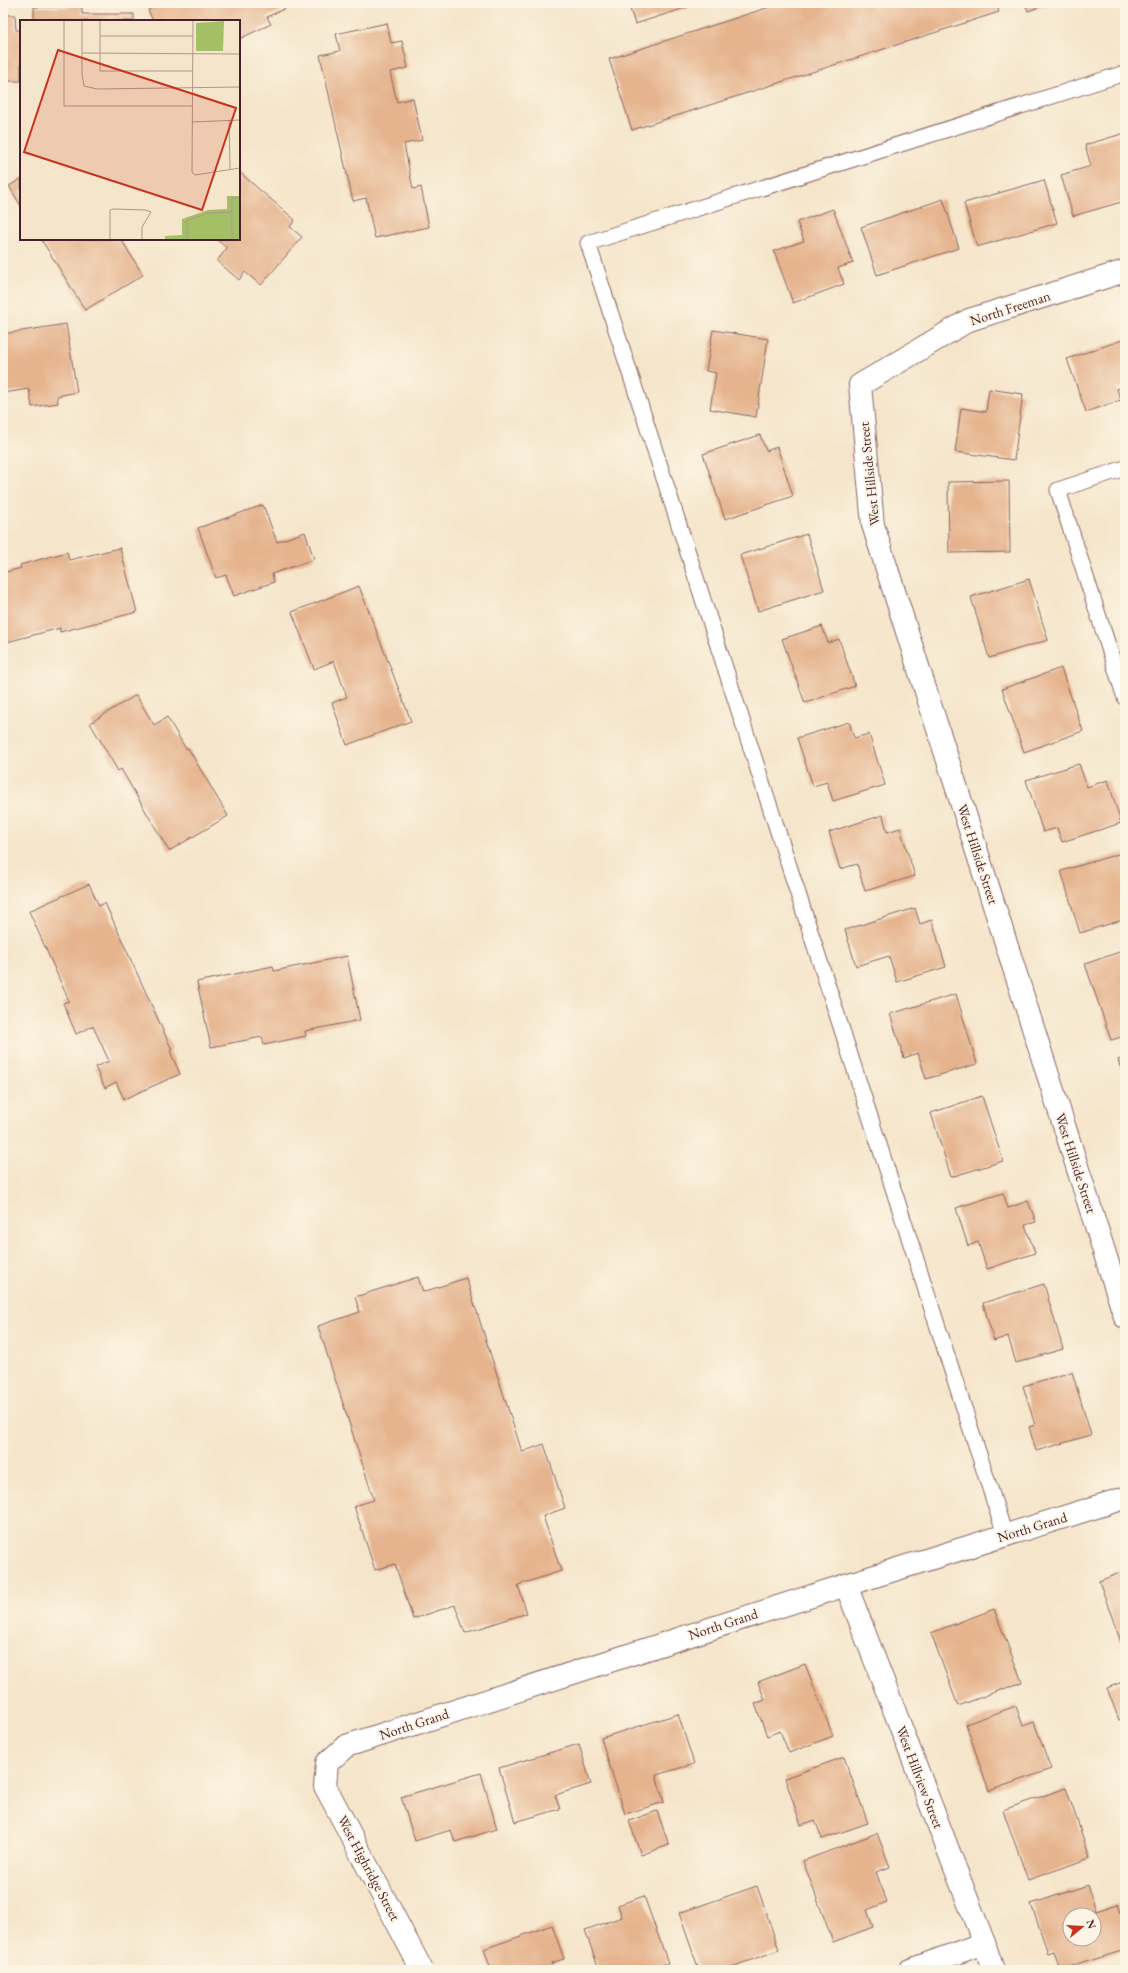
<svg xmlns="http://www.w3.org/2000/svg" width="1128" height="1973" viewBox="0 0 1128 1973" font-family="'EB Garamond',serif">
	<style>
		.building { fill: #e5b38d; fill-rule: evenodd }
		.lines { fill: none; stroke-linecap: round; stroke-linejoin: round }
		.service-casing { stroke: #866463; stroke-width: 17 }
		.minor-casing { stroke: #866463; stroke-width: 24 }
		.service { stroke: #fff; stroke-width: 15 }
		.minor { stroke: #fff; stroke-width: 22 }
		.labels { text-anchor: middle; dominant-baseline: central; stroke-width: 4; stroke-linejoin: round; paint-order: stroke }
		.street-label { font-size: 14px; fill: #4a1f2b; stroke: #fcf5e5 }
		.inset-road { fill: none; stroke: #b1968a; stroke-width: 1 }
		.view { fill: #c8321e; fill-opacity: 0.15; stroke: #c8321e; stroke-width: 2 }
		.inset-edge { fill: none; stroke: #4a1f2b; stroke-width: 2 }
	</style>
	<rect width="100%" height="100%" fill="#fcf5e5"/>
	<filter id="ink" filterUnits="userSpaceOnUse"><feTurbulence type="fractalNoise" baseFrequency=".025" numOctaves="2"/><feDisplacementMap in="SourceGraphic" scale="8" xChannelSelector="R" yChannelSelector="G"/><feConvolveMatrix kernelMatrix="1 2 1 2 8 2 1 2 1" color-interpolation-filters="sRGB"/></filter>
	<filter id="wash" filterUnits="userSpaceOnUse"><feTurbulence type="fractalNoise" baseFrequency=".012" numOctaves="4" result="noise"/><feDisplacementMap in="SourceGraphic" scale="16" xChannelSelector="R" yChannelSelector="G"/><feGaussianBlur stdDeviation="0.9" result="paint"/><feColorMatrix in="noise" values="0 0 0 0 0 0 0 0 0 0 0 0 0 0 0 0 0 1.4 0 .05"/><feComposite in="paint" operator="in"/></filter>
	<g filter="url(#wash)">
		<rect width="100%" height="100%" fill="#f5e5ca"/>
		<g id="blocks">
			<g class="building">
				<path d="M163,3H296L267,17L271,24L239,39V21H153L148,10Z"/>
				<path d="M628,3H701L635,24Z"/>
				<path d="M782,3H996L999,12L632,130L609,59Z"/>
				<path d="M1025,3H1051L1028,11Z"/>
				<path d="M34,7H82V14H134V21H34Z"/>
				<path d="M3,15H15L16,30H21V81H3Z"/>
				<path d="M387,23L391,43L402,41L408,68L390,72L397,102L413,98L422,140L404,144L413,189L421,187L429,227L375,238L366,198L353,201L320,55L340,51L336,34Z"/>
				<path d="M1125,133V201L1073,216L1061,175L1091,166L1085,145Z"/>
				<path d="M239,172L295,220L290,227L302,237L261,285L245,272L239,280L217,261L227,248L216,239H239Z"/>
				<path d="M21,179V206L9,186Z"/>
				<path d="M1044,180L1057,223L977,247L964,203Z"/>
				<path d="M943,199L959,248L877,275L861,227Z"/>
				<path d="M833,209L853,263L838,268L844,284L793,303L774,251L804,241L797,222Z"/>
				<path d="M41,239H121L143,275L85,310Z"/>
				<path d="M66,324L77,392L57,396L58,403L32,407L29,389L3,393V334Z"/>
				<path d="M713,330L768,339L756,417L710,409L716,373L706,371Z"/>
				<path d="M1125,339V386L1117,389L1121,400L1086,412L1067,359Z"/>
				<path d="M989,389L1023,394L1014,460L955,452L961,408L986,412Z"/>
				<path d="M760,435L766,451L777,447L793,496L725,519L703,454Z"/>
				<path d="M1009,481L1010,552L949,553L948,482Z"/>
				<path d="M263,505L277,542L305,532L314,559L272,574L274,582L234,596L226,575L216,578L198,528Z"/>
				<path d="M807,534L824,590L758,611L740,555Z"/>
				<path d="M120,548L137,612L60,632V628L3,643V573L21,568L20,565L67,552L69,560Z"/>
				<path d="M1029,579L1048,640L989,658L971,597Z"/>
				<path d="M359,586L411,721L347,745L332,703L347,697L334,661L314,669L292,612Z"/>
				<path d="M822,626L828,643L839,639L855,686L805,703L782,639Z"/>
				<path d="M1061,668L1083,731L1024,752L1002,689Z"/>
				<path d="M136,695L154,725L167,717L186,749L188,748L228,816L169,851L121,769L118,771L90,723Z"/>
				<path d="M849,722L854,738L869,734L885,785L833,801L827,782L813,786L797,738Z"/>
				<path d="M1079,764L1087,787L1108,780L1121,823L1062,842L1057,828L1043,832L1026,780Z"/>
				<path d="M883,815L887,832L900,828L915,876L865,891L857,864L840,869L829,832Z"/>
				<path d="M1125,852V919L1080,933L1061,871Z"/>
				<path d="M89,884L99,906L105,903L172,1050L170,1051L180,1074L124,1099L116,1082L105,1088L95,1067L109,1061L93,1026L76,1034L63,1003L69,1001L29,911Z"/>
				<path d="M915,908L920,924L932,920L946,967L897,982L889,956L856,966L845,930Z"/>
				<path d="M1125,950V1036L1111,1040L1085,964Z"/>
				<path d="M347,956L360,1020L305,1031L306,1036L264,1045L262,1037L211,1047L197,982L273,966L274,971Z"/>
				<path d="M956,994L977,1064L926,1079L918,1053L904,1058L890,1014Z"/>
				<path d="M1125,1058V1082L1118,1060Z"/>
				<path d="M982,1096L1003,1161L951,1177L931,1113Z"/>
				<path d="M1003,1193L1008,1208L1028,1201L1036,1222L1025,1225L1035,1253L987,1269L978,1242L968,1246L956,1208Z"/>
				<path d="M418,1277L423,1292L466,1278L522,1452L544,1444L565,1508L543,1516L561,1571L518,1585L527,1613L465,1633L455,1605L413,1619L395,1564L375,1570L354,1506L374,1500L318,1326L360,1312L355,1297Z"/>
				<path d="M1044,1284L1063,1349L1016,1363L1008,1336L994,1341L983,1303Z"/>
				<path d="M1072,1372L1091,1435L1036,1451L1029,1427L1035,1425L1023,1386Z"/>
				<path d="M1125,1571V1653L1099,1581Z"/>
				<path d="M994,1609L1022,1682L958,1706L931,1633Z"/>
				<path d="M805,1664L833,1736L789,1753L780,1731L767,1736L755,1704L765,1700L758,1682Z"/>
				<path d="M1125,1681V1718L1119,1720L1107,1688Z"/>
				<path d="M1016,1706L1023,1726L1034,1722L1051,1769L989,1791L966,1724Z"/>
				<path d="M678,1714L694,1764L656,1775L664,1802L625,1814L601,1738Z"/>
				<path d="M579,1744L591,1784L555,1795L560,1809L515,1822L499,1768Z"/>
				<path d="M844,1757L868,1823L822,1839L815,1820L801,1825L785,1778Z"/>
				<path d="M481,1773L497,1829L455,1842L451,1830L415,1841L401,1797Z"/>
				<path d="M1066,1788L1090,1858L1028,1880L1003,1810Z"/>
				<path d="M657,1811L669,1845L641,1855L629,1821Z"/>
				<path d="M877,1833L890,1867L876,1872L887,1902L867,1910L873,1927L833,1942L803,1861Z"/>
				<path d="M1088,1885L1096,1911L1118,1904L1125,1925V1950L1060,1970L1054,1951L1048,1953L1031,1904ZM1070,1915H1094V1939H1070Z"/>
				<path d="M757,1886L779,1950L723,1970H699L679,1913Z"/>
				<path d="M644,1896L668,1963L648,1970H599L585,1930L622,1917L618,1905Z"/>
				<path d="M552,1925L564,1959L551,1963L554,1970H491L484,1949Z"/>
			</g>
		</g>
	</g>
	<g filter="url(#ink)">
		<use href="#blocks" fill-opacity="0" stroke="#866463" stroke-width="1"/>
		<g class="lines">
			<g class="service-casing">
				<g id="service">
					<path d="M1125,468L1058,490L1125,698"/>
					<path d="M1005,1535L588,243L1125,73"/>
				</g>
			</g>
			<g class="minor-casing">
				<g id="minor">
					<path d="M1125,271L969,320L860,385L873,525L1125,1317"/>
					<path d="M846,1585L984,1943L993,1970"/>
					<path d="M422,1970L325,1786L327,1763L346,1746L846,1585L1125,1498"/>
					<path d="M910,1970L984,1943"/>
				</g>
			</g>
			<use href="#service" class="service"/>
			<use href="#minor" class="minor"/>
		</g>
	</g>
	<g class="labels">
		<g class="street-label">
			<text transform="translate(1010 308) rotate(-18)">North Freeman</text>
			<text transform="translate(869 474) rotate(-96)">West Hillside Street</text>
			<text transform="translate(978 854) rotate(72)">West Hillside Street</text>
			<text transform="translate(1076 1163) rotate(72)">West Hillside Street</text>
			<text transform="translate(1032 1527) rotate(-17)">North Grand</text>
			<text transform="translate(723 1624) rotate(-18)">North Grand</text>
			<text transform="translate(414 1724) rotate(-18)">North Grand</text>
			<text transform="translate(920 1777) rotate(69)">West Hillview Street</text>
			<text transform="translate(369 1868) rotate(62)">West Highridge Street</text>
		</g>
	</g>
	<g transform="translate(20 20)">
		<rect width="220" height="220" fill="#f5e5ca"/>
		<path d="M204,1L203,31H176V3ZM207,176H220V220H145V216L162,215V199L188,190L207,189Z" fill="#a3c067"/>
		<path class="inset-road" d="M44,0V86H172M62,0V54L64,66L77,69L220,67M80,0V51H173M173,0L172,152L175,155L220,148M80,16H173M62,33L220,34M209,100L210,149M172,102L220,100M164,202L188,193L212,192M167,202V220M90,220V190L93,189L125,190L131,192L122,207V220M212,220V178H220"/>
		<path class="view" d="M38,30L216,88L182,190L4,132Z"/>
		<rect width="220" height="220" class="inset-edge"/>
	</g>
	<rect width="1128" height="1973" fill="none" stroke="#fcf5e5" stroke-width="16"/>
	<g transform="translate(1082 1927) rotate(72)"><circle r="19" fill="#fcf5e5" stroke="#b59f9b"/>
	<path d="M0-3L7 15L0 10L-7 15Z" fill="#c8321e"/>
	<text y="-6" font-size="11" font-weight="bold" text-anchor="middle" fill="#4a1f2b">N</text>
	</g>
</svg>
